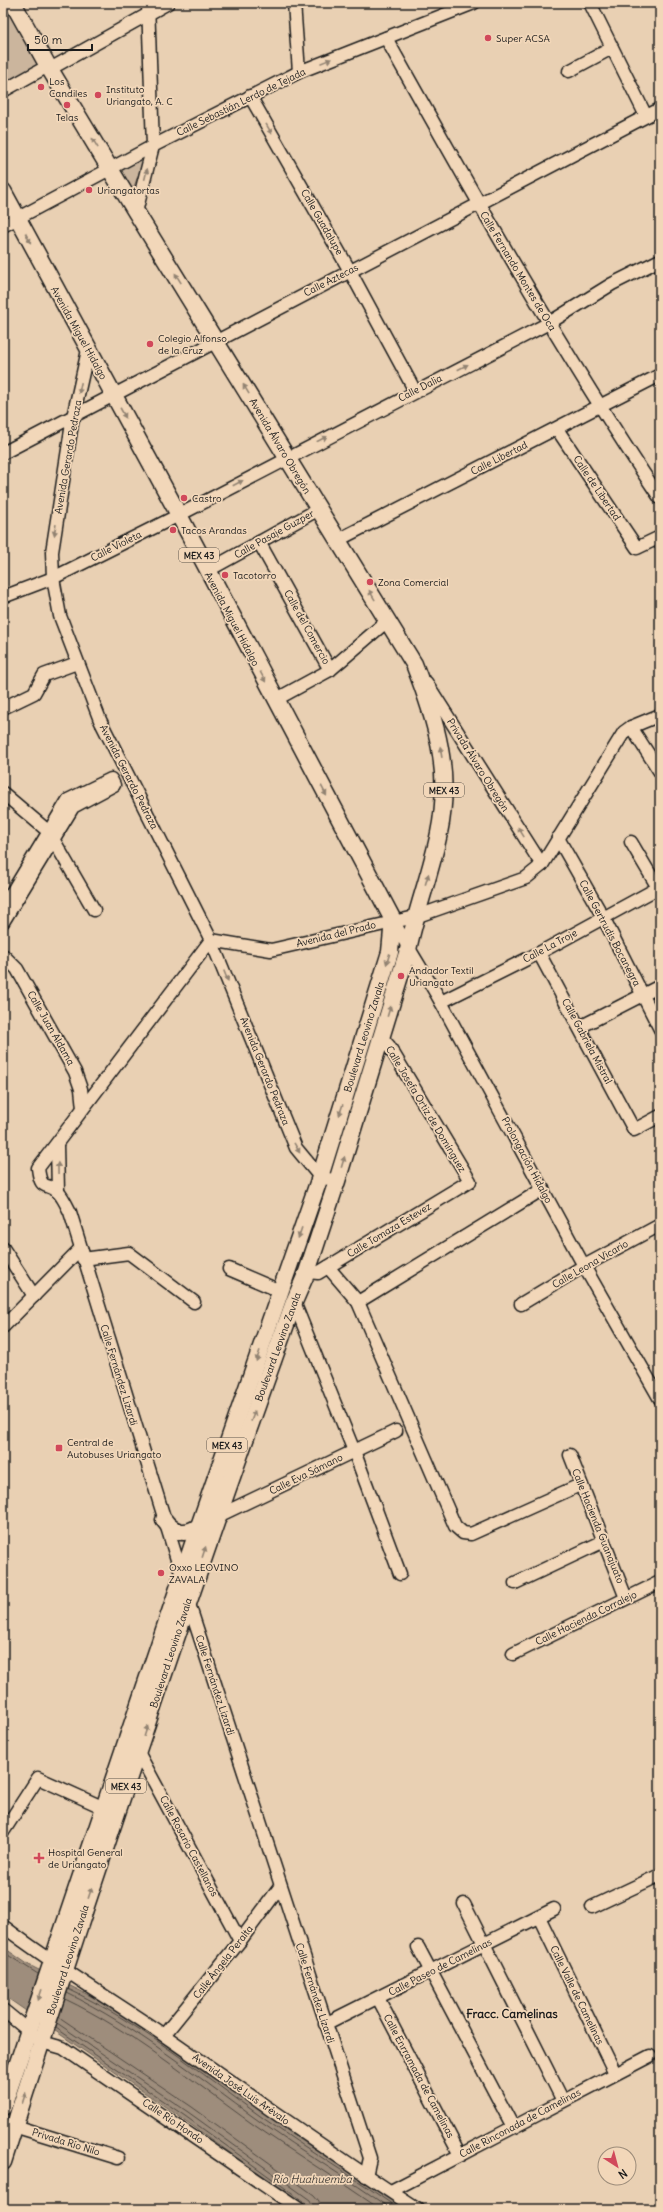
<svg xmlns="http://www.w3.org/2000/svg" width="663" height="2212" viewBox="0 0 663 2212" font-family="Delius,sans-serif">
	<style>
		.green { fill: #cbb59d; stroke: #74685c }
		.water { fill: #9e8d7b; stroke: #6a6055 }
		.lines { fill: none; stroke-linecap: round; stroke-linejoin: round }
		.shore { stroke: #504942; stroke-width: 1 }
		.minor-casing { stroke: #1c1c1c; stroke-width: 15 }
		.major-casing { stroke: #1c1c1c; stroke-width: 19 }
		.minor { stroke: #f2d7b9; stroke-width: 12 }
		.major { stroke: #f2d7b9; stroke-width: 16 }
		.oneway { fill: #928372 }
		.poi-dot { fill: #d1495b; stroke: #f2d7b9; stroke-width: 1.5 }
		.labels { text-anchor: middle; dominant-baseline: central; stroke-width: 3.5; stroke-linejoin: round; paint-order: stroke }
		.shield { fill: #f2d7b9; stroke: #5c544b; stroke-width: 1 }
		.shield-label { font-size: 9px; font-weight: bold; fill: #1c1c1c }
		.poi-label { font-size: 10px; fill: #1c1c1c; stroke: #f2d7b9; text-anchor: start }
		.street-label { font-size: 10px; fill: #1c1c1c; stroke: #f2d7b9 }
		.water-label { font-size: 11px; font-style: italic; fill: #4a443d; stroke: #f2d7b9 }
		.quarter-label { font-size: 12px; font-weight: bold; fill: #1c1c1c; stroke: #f2d7b9 }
	</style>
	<rect width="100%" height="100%" fill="#e9d0b3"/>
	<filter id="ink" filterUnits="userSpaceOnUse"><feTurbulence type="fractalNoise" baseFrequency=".025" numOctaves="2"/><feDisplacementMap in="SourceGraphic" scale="8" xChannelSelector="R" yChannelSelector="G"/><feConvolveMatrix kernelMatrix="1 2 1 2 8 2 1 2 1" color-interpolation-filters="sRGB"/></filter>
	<g filter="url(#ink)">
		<g class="green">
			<path d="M3,3L39,68L3,88Z"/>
			<path d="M146,155L130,197L115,170Z"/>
		</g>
		<path class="water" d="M3,1947L29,1965L116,2009L197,2063L295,2136L406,2209H308L183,2119L3,1995Z"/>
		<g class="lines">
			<g class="shore">
				<path d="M3,1952L38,1974"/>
				<path d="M68,1989C139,2022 199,2072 263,2118C307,2150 355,2177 399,2209"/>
				<path d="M67,1993C137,2027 196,2076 259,2121C302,2152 348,2178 391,2209"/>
				<path d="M65,1999C134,2032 192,2081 254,2125C295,2154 339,2180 380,2209"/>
				<path d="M59,2017L192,2107L314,2195L319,2201L320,2209"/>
				<path d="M57,2023L188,2112L310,2200L314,2209"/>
				<path d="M56,2028L185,2116L307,2204L309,2209"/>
			</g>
			<g class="minor-casing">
				<g id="minor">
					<path d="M294,3L299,72"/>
					<path d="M590,3L646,116"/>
					<path d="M386,38C473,194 560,349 660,498"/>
					<path d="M50,69L168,3"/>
					<path d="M569,71L612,48"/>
					<path d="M3,91L48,66"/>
					<path d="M250,96L350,271L415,391"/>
					<path d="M136,212L153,146L148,3"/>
					<path d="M3,226L153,146L299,72L474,3"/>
					<path d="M88,350L73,417L52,552L53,578L60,616L100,720L211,940L296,1148L320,1177L337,1181"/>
					<path d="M557,429L637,548L660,537"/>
					<path d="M3,453L660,109"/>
					<path d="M338,540L660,375"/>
					<path d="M259,542L330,670"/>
					<path d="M207,571L319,509"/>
					<path d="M3,597L53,578L179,515L549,323L612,284L660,260"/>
					<path d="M426,682L542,865"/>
					<path d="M275,700L330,670L387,621"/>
					<path d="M3,708L34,693L44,675L77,663"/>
					<path d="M631,727L660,772"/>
					<path d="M3,793L49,832L94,910"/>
					<path d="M558,838L603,917L660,1029"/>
					<path d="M631,842L660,891"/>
					<path d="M3,907L68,800L111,779L114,785L73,807L3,922"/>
					<path d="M393,920C408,949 426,975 441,1002L584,1266L660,1399"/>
					<path d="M211,940L271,950L415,917L526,878L542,865L624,732L631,727L660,715"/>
					<path d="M539,953L634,1130L660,1116"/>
					<path d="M3,955L17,969L75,1072L81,1089L83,1108"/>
					<path d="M441,1002L539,953L658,888"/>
					<path d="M580,1027L660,986"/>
					<path d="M57,1144L58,1192"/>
					<path d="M3,1248L34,1296"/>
					<path d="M83,1259L129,1253L194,1302"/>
					<path d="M328,1267L358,1302L455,1526L463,1533L471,1534L580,1485"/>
					<path d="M229,1269L280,1291"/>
					<path d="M307,1272L318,1273L470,1181L389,1046L381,1037"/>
					<path d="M294,1302L354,1451L400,1574"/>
					<path d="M358,1302L543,1189"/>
					<path d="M521,1304L584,1266L660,1225"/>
					<path d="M3,1327L80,1249"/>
					<path d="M570,1455L626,1598"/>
					<path d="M216,1517L396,1431"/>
					<path d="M183,1579L70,1212C67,1206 63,1197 58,1192C47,1181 41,1193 38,1168L211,940"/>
					<path d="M515,1583L604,1541"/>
					<path d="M188,1601L370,2158L366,2176"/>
					<path d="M513,1654L660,1582"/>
					<path d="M138,1752L240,1941"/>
					<path d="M3,1832L38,1778L111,1811"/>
					<path d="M464,1904L563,2101"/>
					<path d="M592,1907L660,1875"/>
					<path d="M539,1917L615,2073"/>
					<path d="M3,1926C55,1966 111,1999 165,2036C249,2094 332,2154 417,2209"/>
					<path d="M418,1947L513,2127"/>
					<path d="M378,1998L460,2155"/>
					<path d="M3,2010L42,2042L63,2048L299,2209"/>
					<path d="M325,2024L554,1909"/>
					<path d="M164,2035L240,1941L280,1887"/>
					<path d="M14,2126L118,2158"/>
					<path d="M391,2191L650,2056"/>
				</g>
			</g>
			<g class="major-casing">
				<g id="major">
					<path d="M3,191L179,515L393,920L390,952L320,1177L199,1526L3,2107"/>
					<path d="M164,1520C173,1533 186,1536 199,1526L205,1528"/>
					<path d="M3,2162C95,1873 192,1586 294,1302L307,1272L337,1181L408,950C416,910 431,873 439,833C452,772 436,720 414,664L136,212L48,66L13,3"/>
				</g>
			</g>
			<use href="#minor" class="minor"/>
			<use href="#major" class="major"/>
		</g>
		<defs><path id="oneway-solid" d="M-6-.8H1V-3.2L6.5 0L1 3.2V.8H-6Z"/></defs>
		<g class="oneway">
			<use href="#oneway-solid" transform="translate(326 61) rotate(-22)"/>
			<use href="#oneway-solid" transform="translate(269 129) rotate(60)"/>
			<use href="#oneway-solid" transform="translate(95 143) rotate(-121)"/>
			<use href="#oneway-solid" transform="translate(146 174) rotate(-76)"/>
			<use href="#oneway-solid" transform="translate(28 238) rotate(62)"/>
			<use href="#oneway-solid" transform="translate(178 278) rotate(-122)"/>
			<use href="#oneway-solid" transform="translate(463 367) rotate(-27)"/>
			<use href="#oneway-solid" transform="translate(80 388) rotate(102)"/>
			<use href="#oneway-solid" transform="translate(246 389) rotate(-121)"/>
			<use href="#oneway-solid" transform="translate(123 413) rotate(61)"/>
			<use href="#oneway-solid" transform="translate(322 439) rotate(-27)"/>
			<use href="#oneway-solid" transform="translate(238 483) rotate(-28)"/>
			<use href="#oneway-solid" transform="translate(55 530) rotate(99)"/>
			<use href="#oneway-solid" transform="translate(372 595) rotate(-121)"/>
			<use href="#oneway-solid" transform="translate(263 677) rotate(62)"/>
			<use href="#oneway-solid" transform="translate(441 752) rotate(-99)"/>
			<use href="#oneway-solid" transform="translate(324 791) rotate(62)"/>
			<use href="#oneway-solid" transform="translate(521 832) rotate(-122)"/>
			<use href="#oneway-solid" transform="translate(427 879) rotate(-73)"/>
			<use href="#oneway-solid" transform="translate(388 959) rotate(107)"/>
			<use href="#oneway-solid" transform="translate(226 976) rotate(68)"/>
			<use href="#oneway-solid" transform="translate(389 1011) rotate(-73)"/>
			<use href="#oneway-solid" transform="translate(341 1110) rotate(108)"/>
			<use href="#oneway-solid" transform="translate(297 1148) rotate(60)"/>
			<use href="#oneway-solid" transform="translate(343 1162) rotate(-73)"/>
			<use href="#oneway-solid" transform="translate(58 1168) rotate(-91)"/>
			<use href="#oneway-solid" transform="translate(300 1233) rotate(109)"/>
			<use href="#oneway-solid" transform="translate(258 1356) rotate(109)"/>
			<use href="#oneway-solid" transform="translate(253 1416) rotate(-70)"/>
			<use href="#oneway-solid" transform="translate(204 1552) rotate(-72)"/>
			<use href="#oneway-solid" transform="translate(146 1731) rotate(-72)"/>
			<use href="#oneway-solid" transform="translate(90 1893) rotate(-72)"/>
			<use href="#oneway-solid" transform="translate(40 1995) rotate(109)"/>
			<use href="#oneway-solid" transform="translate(24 2098) rotate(-72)"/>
		</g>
	</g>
	<g class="poi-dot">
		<circle cx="488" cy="38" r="4"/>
		<circle cx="41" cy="87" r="4"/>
		<circle cx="98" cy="95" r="4"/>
		<circle cx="67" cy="105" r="4"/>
		<circle cx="89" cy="190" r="4"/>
		<circle cx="150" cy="344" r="4"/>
		<circle cx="184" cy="498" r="4"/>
		<circle cx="173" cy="530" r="4"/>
		<circle cx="225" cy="575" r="4"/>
		<circle cx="370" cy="582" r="4"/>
		<circle cx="401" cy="976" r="4"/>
		<rect x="55" y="1444" width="8" height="8" rx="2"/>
		<circle cx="161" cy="1573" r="4"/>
		<path d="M37 1852h4v4h4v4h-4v4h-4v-4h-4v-4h4z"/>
	</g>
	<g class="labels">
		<g class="shield">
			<rect x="179" y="548" width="40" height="14" rx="3"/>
			<rect x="424" y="783" width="40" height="14" rx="3"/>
			<rect x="207" y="1438" width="40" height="14" rx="3"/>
			<rect x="106" y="1779" width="40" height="14" rx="3"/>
		</g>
		<g class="shield-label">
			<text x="199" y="555">MEX 43</text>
			<text x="444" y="790">MEX 43</text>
			<text x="227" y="1445">MEX 43</text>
			<text x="126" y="1786">MEX 43</text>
		</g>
		<g class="poi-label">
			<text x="496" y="38">Super ACSA</text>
			<text x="49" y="81">Los<tspan x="49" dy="12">Candiles</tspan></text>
			<text x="106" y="89">Instituto<tspan x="106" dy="12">Uriangato, A. C</tspan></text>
			<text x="67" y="117" text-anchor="middle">Telas</text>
			<text x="97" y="190">Uriangatortas</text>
			<text x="158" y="338">Colegio Alfonso<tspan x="158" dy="12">de la Cruz</tspan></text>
			<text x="192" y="498">Castro</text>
			<text x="181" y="530">Tacos Arandas</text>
			<text x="233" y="575">Tacotorro</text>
			<text x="378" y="582">Zona Comercial</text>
			<text x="409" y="970">Andador Textil<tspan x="409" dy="12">Uriangato</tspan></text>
			<text x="67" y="1442">Central de<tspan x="67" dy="12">Autobuses Uriangato</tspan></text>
			<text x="169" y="1567">Oxxo LEOVINO<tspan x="169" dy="12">ZAVALA</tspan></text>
			<text x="48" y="1852">Hospital General<tspan x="48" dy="12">de Uriangato</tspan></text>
		</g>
		<g class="street-label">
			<text transform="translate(241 102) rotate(-26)">Calle Sebastián Lerdo de Tejada</text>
			<text transform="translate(322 222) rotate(60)">Calle Guadalupe</text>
			<text transform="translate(518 271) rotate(59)">Calle Fernando Montes de Oca</text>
			<text transform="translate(331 280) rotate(-27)">Calle Aztecas</text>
			<text transform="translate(79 333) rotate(61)">Avenida Miguel Hidalgo</text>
			<text transform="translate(420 388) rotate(-27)">Calle Dalia</text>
			<text transform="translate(280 446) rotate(59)">Avenida Álvaro Obregón</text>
			<text transform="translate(68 457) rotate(-80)">Avenida Gerardo Pedraza</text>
			<text transform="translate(499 458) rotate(-27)">Calle Libertad</text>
			<text transform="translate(597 488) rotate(56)">Calle de Libertad</text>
			<text transform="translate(274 534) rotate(-29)">Calle Pasaje Guzper</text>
			<text transform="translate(116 546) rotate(-27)">Calle Violeta</text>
			<text transform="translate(232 619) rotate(62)">Avenida Miguel Hidalgo</text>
			<text transform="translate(307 627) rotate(61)">Calle del Comercio</text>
			<text transform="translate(478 765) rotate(58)">Privada Álvaro Obregón</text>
			<text transform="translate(129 777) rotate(63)">Avenida Gerardo Pedraza</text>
			<text transform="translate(610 933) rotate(62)">Calle Gertrudis Bocanegra</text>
			<text transform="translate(336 934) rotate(-14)">Avenida del Prado</text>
			<text transform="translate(550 946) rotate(-28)">Calle La Troje</text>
			<text transform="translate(51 1028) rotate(60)">Calle Juan Aldama</text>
			<text transform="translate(364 1037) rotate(-73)">Boulevard Leovino Zavala</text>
			<text transform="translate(587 1041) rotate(62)">Calle Gabriela Mistral</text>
			<text transform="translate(265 1071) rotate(68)">Avenida Gerardo Pedraza</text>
			<text transform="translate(426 1109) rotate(59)">Calle Josefa Ortiz de Domínguez</text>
			<text transform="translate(527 1160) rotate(62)">Prolongación Hidalgo</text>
			<text transform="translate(389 1230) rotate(-31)">Calle Tomaza Estevez</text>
			<text transform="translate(590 1264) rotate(-30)">Calle Leona Vicario</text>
			<text transform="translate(278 1347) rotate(-70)">Boulevard Leovino Zavala</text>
			<text transform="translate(119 1375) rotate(73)">Calle Fernández Lizardi</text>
			<text transform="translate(306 1474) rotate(-26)">Calle Eva Sámano</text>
			<text transform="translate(598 1526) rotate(68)">Calle Hacienda Guanajuato</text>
			<text transform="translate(586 1618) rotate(-26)">Calle Hacienda Corralejo</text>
			<text transform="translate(171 1653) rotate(-72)">Boulevard Leovino Zavala</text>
			<text transform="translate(215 1685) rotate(72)">Calle Fernández Lizardi</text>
			<text transform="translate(189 1846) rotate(62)">Calle Rosario Castellanos</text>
			<text transform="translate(68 1960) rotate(-72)">Boulevard Leovino Zavala</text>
			<text transform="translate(223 1962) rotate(-52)">Calle Ángela Peralta</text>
			<text transform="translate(440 1967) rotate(-27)">Calle Paseo de Camelinas</text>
			<text transform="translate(315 1993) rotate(72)">Calle Fernández Lizardi</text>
			<text transform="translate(577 1995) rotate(64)">Calle Valle de Camelinas</text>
			<text transform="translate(419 2076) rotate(62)">Calle Enrramada de Camelinas</text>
			<text transform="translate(241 2089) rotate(35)">Avenida José Luis Arévalo</text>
			<text transform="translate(173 2121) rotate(34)">Calle Río Hondo</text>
			<text transform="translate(520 2123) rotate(-28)">Calle Rinconada de Camelinas</text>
			<text transform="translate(66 2142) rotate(17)">Privada Río Nilo</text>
		</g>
		<g class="water-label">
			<text x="312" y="2179">Río Huahuemba</text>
		</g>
		<g class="quarter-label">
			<text x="512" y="2013">Fracc. Camelinas</text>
		</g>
	</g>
	<rect width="663" height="2212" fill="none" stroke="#f2d7b9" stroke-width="16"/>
	<rect x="8" y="8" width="647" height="2196" fill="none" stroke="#1c1c1c" stroke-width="1.5" filter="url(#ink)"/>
	<g transform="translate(617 2166) rotate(144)"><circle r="19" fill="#f2d7b9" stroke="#9c8c7a"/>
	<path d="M0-3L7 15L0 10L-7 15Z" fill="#d1495b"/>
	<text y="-6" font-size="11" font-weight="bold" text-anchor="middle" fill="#1c1c1c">N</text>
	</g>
	<path d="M28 44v6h64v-6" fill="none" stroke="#1c1c1c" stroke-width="2"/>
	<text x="34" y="44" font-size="12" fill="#1c1c1c" stroke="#f2d7b9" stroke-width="3" paint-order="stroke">50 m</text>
</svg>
